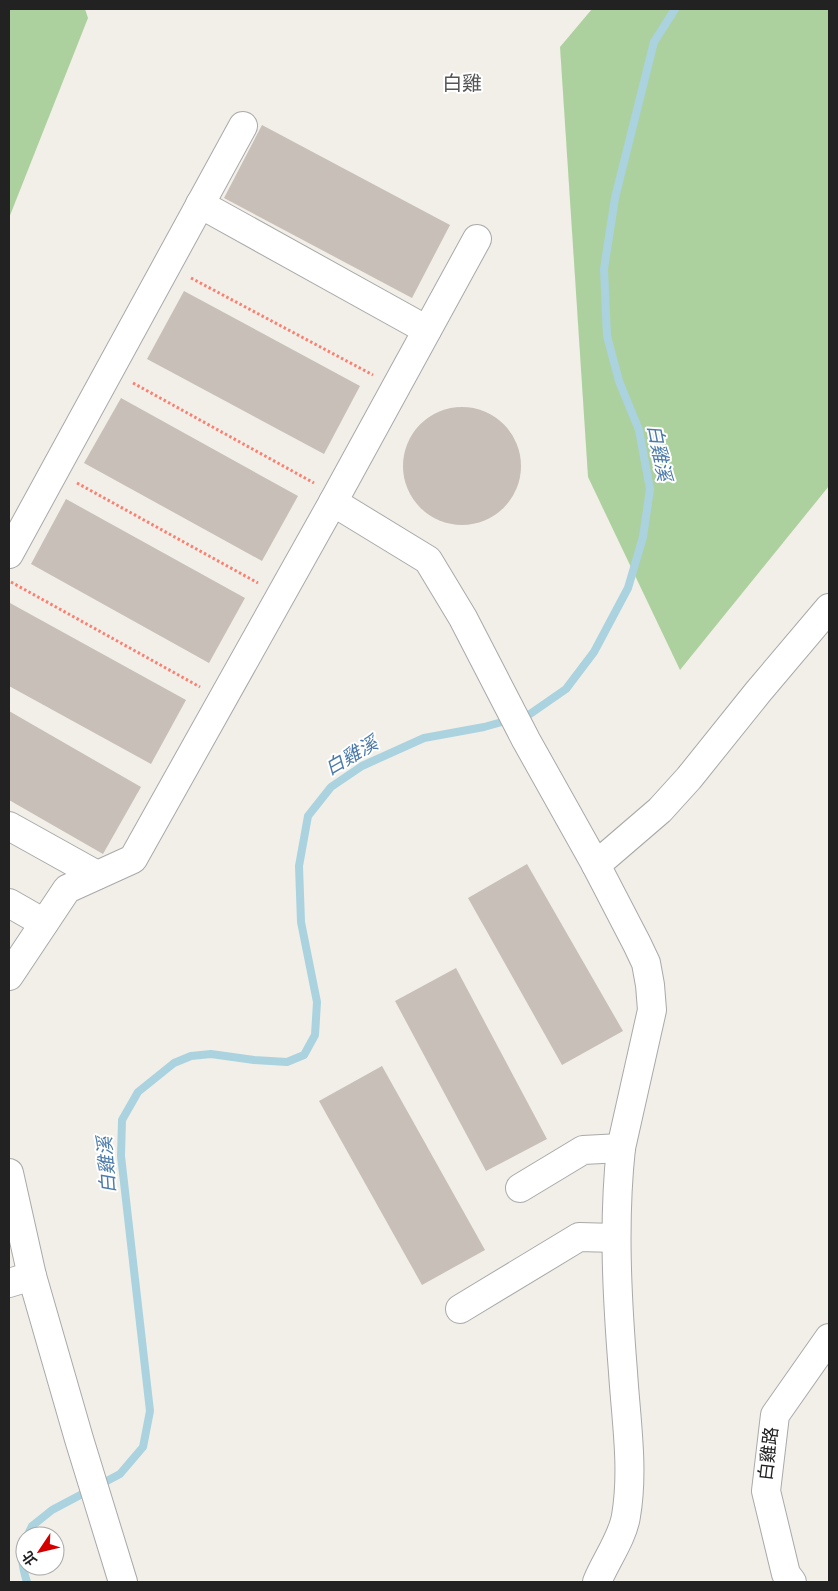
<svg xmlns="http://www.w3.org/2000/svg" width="838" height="1591" viewBox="0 0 838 1591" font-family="Overpass,'Noto Sans TC',sans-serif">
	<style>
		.forest { fill: #add19e }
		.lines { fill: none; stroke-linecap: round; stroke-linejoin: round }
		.stream { stroke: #aad3df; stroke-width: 8 }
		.building { fill: #c7bfb8 }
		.minor-casing { stroke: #a9a9a9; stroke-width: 30 }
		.path { stroke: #fa8072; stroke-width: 3; stroke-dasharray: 2.5 2.5; stroke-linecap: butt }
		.minor { stroke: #fff; stroke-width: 28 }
		.labels { text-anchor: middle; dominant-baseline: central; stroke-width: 4; stroke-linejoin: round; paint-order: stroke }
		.street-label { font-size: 18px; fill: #222; stroke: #fff }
		.water-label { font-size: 19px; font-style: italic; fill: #4a7aab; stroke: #fff }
		.quarter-label { font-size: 20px; fill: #555; stroke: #fff }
	</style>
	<rect width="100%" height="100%" fill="#f2efe9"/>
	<g class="forest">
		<path d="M9,9H85L88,18L9,218Z"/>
		<path d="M592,9H829V486L680,670L588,477L560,47Z"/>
	</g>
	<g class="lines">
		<g class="stream">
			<path d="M521,717L530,714L566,689L594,652L628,588L643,537L650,489L639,430L619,381L607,336L604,269L615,198L654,42L675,9"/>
			<path d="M27,1536L32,1526L52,1510L120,1474L143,1447L150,1411L121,1156L122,1120L138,1092L174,1063L191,1056L211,1054L254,1060L287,1062L304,1055L315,1035L317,1002L301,922L299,866L308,816L331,787L362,766L424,738L484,727L509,720"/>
			<path d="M25,1541C20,1553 23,1570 27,1582"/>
		</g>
	</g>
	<g class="building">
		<path d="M262,125L450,225L412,298L224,198Z"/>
		<path d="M184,291L360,386L324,454L147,359Z"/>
		<path d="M121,398L298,496L262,561L84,463Z"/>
		<circle cx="462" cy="466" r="59"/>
		<path d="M66,499L245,598L209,663L31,564Z"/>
		<path d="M10,603L186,700L151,764L9,686V606Z"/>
		<path d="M9,711L141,787L103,854L9,800Z"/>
		<path d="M527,864L623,1031L562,1065L468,898Z"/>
		<path d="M456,968L547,1139L486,1171L395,1001Z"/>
		<path d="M382,1066L485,1250L422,1285L319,1101Z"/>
	</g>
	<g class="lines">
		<g class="minor-casing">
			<g id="minor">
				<path d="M200,204L427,330"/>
				<path d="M333,502L477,239"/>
				<path d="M9,554L243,126"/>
				<path d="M9,826L97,875"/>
				<path d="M596,865L660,810L689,778L758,692L829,608"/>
				<path d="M9,903L44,923"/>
				<path d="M9,976L67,889L133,859L333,502L428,560L463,618L526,740L596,865L637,944L646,963L650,985L652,1010L621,1148C613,1222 617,1297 623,1372C626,1420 634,1469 626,1516C623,1537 605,1562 597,1582"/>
				<path d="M9,1173L32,1276L79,1439L123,1582"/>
				<path d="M520,1188L583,1150L621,1148"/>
				<path d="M9,1283L32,1276"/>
				<path d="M460,1309L579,1237L616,1238"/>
				<path d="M792,1582L786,1574L766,1491L775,1415L829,1338"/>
			</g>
		</g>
		<g class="path">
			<path d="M191,278L373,375"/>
			<path d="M133,383L314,483"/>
			<path d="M77,483L258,583"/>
			<path d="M11,582L200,687"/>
		</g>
		<use href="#minor" class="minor"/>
	</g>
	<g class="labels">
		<g class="street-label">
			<text transform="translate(770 1454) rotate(-83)">白雞路</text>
		</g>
		<g class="water-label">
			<text transform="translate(658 453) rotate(79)">白雞溪</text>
			<text transform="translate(352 757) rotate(-30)">白雞溪</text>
			<text transform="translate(108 1165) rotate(-94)">白雞溪</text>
		</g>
		<g class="quarter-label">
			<text x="462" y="85">白雞</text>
		</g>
	</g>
	<rect width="838" height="1591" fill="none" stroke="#222222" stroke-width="20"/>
	<g transform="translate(40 1551) rotate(235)"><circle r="24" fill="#ffffff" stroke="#a7a7a7"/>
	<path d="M0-4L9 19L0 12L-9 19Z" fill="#d40000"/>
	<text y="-8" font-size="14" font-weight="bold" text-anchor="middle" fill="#222222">北</text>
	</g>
</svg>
